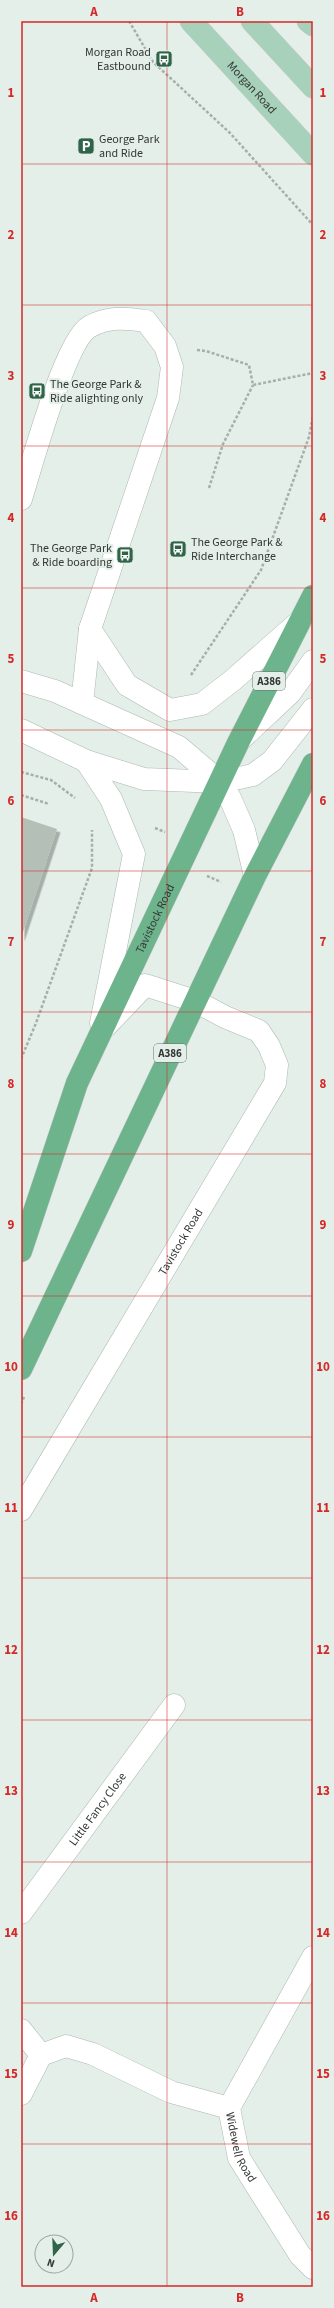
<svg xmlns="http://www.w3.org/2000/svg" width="334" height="2308" viewBox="0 0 334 2308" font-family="'Source Sans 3',sans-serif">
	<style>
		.building { fill: #b4bfb8; filter: url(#shadow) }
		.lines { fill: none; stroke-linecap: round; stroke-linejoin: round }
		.minor-casing { stroke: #adb8b1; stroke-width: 23 }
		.major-casing { stroke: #cacbcb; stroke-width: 23 }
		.highway-casing { stroke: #cacbcb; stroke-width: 23 }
		.path { stroke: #a6afaa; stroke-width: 2.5; stroke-dasharray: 3 2; stroke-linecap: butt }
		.minor { stroke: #fff; stroke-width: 22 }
		.major { stroke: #a7d1ba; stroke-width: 22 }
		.highway { stroke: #6db38c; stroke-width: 22 }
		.grid { fill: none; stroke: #d62828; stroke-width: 1; stroke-opacity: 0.55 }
		.labels { text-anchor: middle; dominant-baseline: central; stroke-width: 4; stroke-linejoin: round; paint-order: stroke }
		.shield { fill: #e3efe8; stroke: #686f6b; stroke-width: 1 }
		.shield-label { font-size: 11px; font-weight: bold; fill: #343836 }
		.poi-label { font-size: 12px; fill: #343836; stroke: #e3efe8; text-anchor: start }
		.street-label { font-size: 12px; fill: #343836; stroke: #e3efe8 }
		.neatline { fill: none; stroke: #d62828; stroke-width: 1.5 }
		.grid-label { font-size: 13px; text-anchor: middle; font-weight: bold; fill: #d62828 }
	</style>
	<defs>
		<filter id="shadow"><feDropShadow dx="3.5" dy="3.5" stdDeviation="0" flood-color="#0004"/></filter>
	</defs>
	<rect width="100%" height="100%" fill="#e3efe8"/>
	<path class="building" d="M21,817L57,829L21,938Z"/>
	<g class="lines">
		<g class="minor-casing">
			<g id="minor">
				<path d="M21,499C31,467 65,341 89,327C108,316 126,318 146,321L165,346L172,367L168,398L90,629L82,703"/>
				<path d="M90,629L127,685L170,710L202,704L233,680L301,620"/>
				<path d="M21,681L55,691L179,747L220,782L230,798L244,830L255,876"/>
				<path d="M21,730L86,761L144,779L220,782L253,775L272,761L313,709"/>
				<path d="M240,740L290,693L313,661"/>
				<path d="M86,761L111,799L134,854L101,1023"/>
				<path id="s1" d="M21,1510L275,1083L277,1065L269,1046L259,1031L225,1017L195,1001L145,985L107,1025"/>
				<path id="s2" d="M21,1913L174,1705"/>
				<path id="s3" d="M313,1957L229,2108L239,2158L300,2255L313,2268"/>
				<path d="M21,2030L41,2055L21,2094"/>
				<path d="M41,2055L66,2046L93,2054L171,2092L229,2108"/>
			</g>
		</g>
		<g class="major-casing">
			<g id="major">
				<path id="s4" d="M191,21L313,154"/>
				<path d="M252,21L313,87"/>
				<path d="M308,21L313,25"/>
			</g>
		</g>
		<g class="highway-casing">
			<g id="highway">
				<path id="s5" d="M21,1251L77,1083L238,743L313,596"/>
				<path d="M21,1369L255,876L313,764"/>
			</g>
		</g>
		<g class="path">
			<path d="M129,21L153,62L230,133L313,225"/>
			<path d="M197,350L206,351L249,365L253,385L313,373"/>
			<path d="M209,488L223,444L253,385"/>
			<path d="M191,675L261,570L309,437L313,416"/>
			<path d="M21,772L51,780L75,798"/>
			<path d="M21,795L49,804"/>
			<path d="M155,828L165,832"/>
			<path d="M207,876L221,882"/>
			<path d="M21,1059L36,1023L92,868V830"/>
			<path d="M21,1404L24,1397"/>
		</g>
		<use href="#minor" class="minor"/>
		<use href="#major" class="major"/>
		<use href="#highway" class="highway"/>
	</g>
	<path class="grid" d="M167,21V2287M21,164H313M21,305H313M21,446H313M21,588H313M21,730H313M21,871H313M21,1012H313M21,1154H313M21,1296H313M21,1437H313M21,1578H313M21,1720H313M21,1862H313M21,2003H313M21,2144H313"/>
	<defs>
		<g id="bus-square" transform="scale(0.9)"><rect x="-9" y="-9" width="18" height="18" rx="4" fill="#306448" stroke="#e3efe8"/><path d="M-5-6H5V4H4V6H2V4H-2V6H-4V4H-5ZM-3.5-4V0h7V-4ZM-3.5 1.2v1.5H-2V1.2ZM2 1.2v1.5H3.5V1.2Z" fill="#fff"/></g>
		<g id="parking-square" transform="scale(0.9)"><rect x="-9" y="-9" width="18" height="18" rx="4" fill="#306448" stroke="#e3efe8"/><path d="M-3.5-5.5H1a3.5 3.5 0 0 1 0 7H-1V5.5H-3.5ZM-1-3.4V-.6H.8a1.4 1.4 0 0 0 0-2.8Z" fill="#fff"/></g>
	</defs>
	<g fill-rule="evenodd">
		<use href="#bus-square" x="164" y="59"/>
		<use href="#parking-square" x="86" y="146"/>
		<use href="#bus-square" x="37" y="391"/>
		<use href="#bus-square" x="178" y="549"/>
		<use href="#bus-square" x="125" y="555"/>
	</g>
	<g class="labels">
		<g class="shield">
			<rect x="253" y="672" width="32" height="18" rx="3"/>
			<rect x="154" y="1044" width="32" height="18" rx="3"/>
		</g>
		<g class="shield-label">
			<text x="269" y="681">A386</text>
			<text x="170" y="1053">A386</text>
		</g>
		<g class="poi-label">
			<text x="151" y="52" text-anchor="end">Morgan Road<tspan x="151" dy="14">Eastbound</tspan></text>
			<text x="99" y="139">George Park<tspan x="99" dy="14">and Ride</tspan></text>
			<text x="50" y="384">The George Park &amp;<tspan x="50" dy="14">Ride alighting only</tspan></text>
			<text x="191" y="542">The George Park &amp;<tspan x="191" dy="14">Ride Interchange</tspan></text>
			<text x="112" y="548" text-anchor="end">The George Park<tspan x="112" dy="14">&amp; Ride boarding</tspan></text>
		</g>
		<g class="street-label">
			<text stroke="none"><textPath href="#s4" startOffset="90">Morgan Road</textPath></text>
			<text stroke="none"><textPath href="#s5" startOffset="359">Tavistock Road</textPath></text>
			<text stroke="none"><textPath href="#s1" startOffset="312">Tavistock Road</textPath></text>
			<text stroke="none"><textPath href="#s2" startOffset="129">Little Fancy Close</textPath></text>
			<text stroke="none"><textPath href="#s3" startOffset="214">Widewell Road</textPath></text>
		</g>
	</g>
	<rect width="334" height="2308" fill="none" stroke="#e3efe8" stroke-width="44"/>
	<g transform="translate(54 2254) rotate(199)"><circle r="19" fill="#e3efe8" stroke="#9da6a1"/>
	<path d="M0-3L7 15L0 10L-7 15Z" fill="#306448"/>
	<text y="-6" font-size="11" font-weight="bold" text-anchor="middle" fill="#343836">N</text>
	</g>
	<rect x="22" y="22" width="290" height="2264" class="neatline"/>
	<g class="grid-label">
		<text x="94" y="16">A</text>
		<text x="240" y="16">B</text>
		<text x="11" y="97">1</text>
		<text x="323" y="97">1</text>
		<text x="11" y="239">2</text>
		<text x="323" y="239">2</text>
		<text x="11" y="380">3</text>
		<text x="323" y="380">3</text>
		<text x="11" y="522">4</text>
		<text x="323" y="522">4</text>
		<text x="11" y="663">5</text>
		<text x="323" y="663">5</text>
		<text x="11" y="805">6</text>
		<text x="323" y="805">6</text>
		<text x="11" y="946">7</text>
		<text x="323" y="946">7</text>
		<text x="11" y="1088">8</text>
		<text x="323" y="1088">8</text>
		<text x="11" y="1229">9</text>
		<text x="323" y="1229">9</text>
		<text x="11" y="1371">10</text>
		<text x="323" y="1371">10</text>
		<text x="11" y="1512">11</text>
		<text x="323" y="1512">11</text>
		<text x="11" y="1654">12</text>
		<text x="323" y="1654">12</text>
		<text x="11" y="1795">13</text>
		<text x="323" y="1795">13</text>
		<text x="11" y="1937">14</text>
		<text x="323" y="1937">14</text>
		<text x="11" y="2078">15</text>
		<text x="323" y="2078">15</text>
		<text x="11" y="2220">16</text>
		<text x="323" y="2220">16</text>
		<text x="94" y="2302">A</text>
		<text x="240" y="2302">B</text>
	</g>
</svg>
